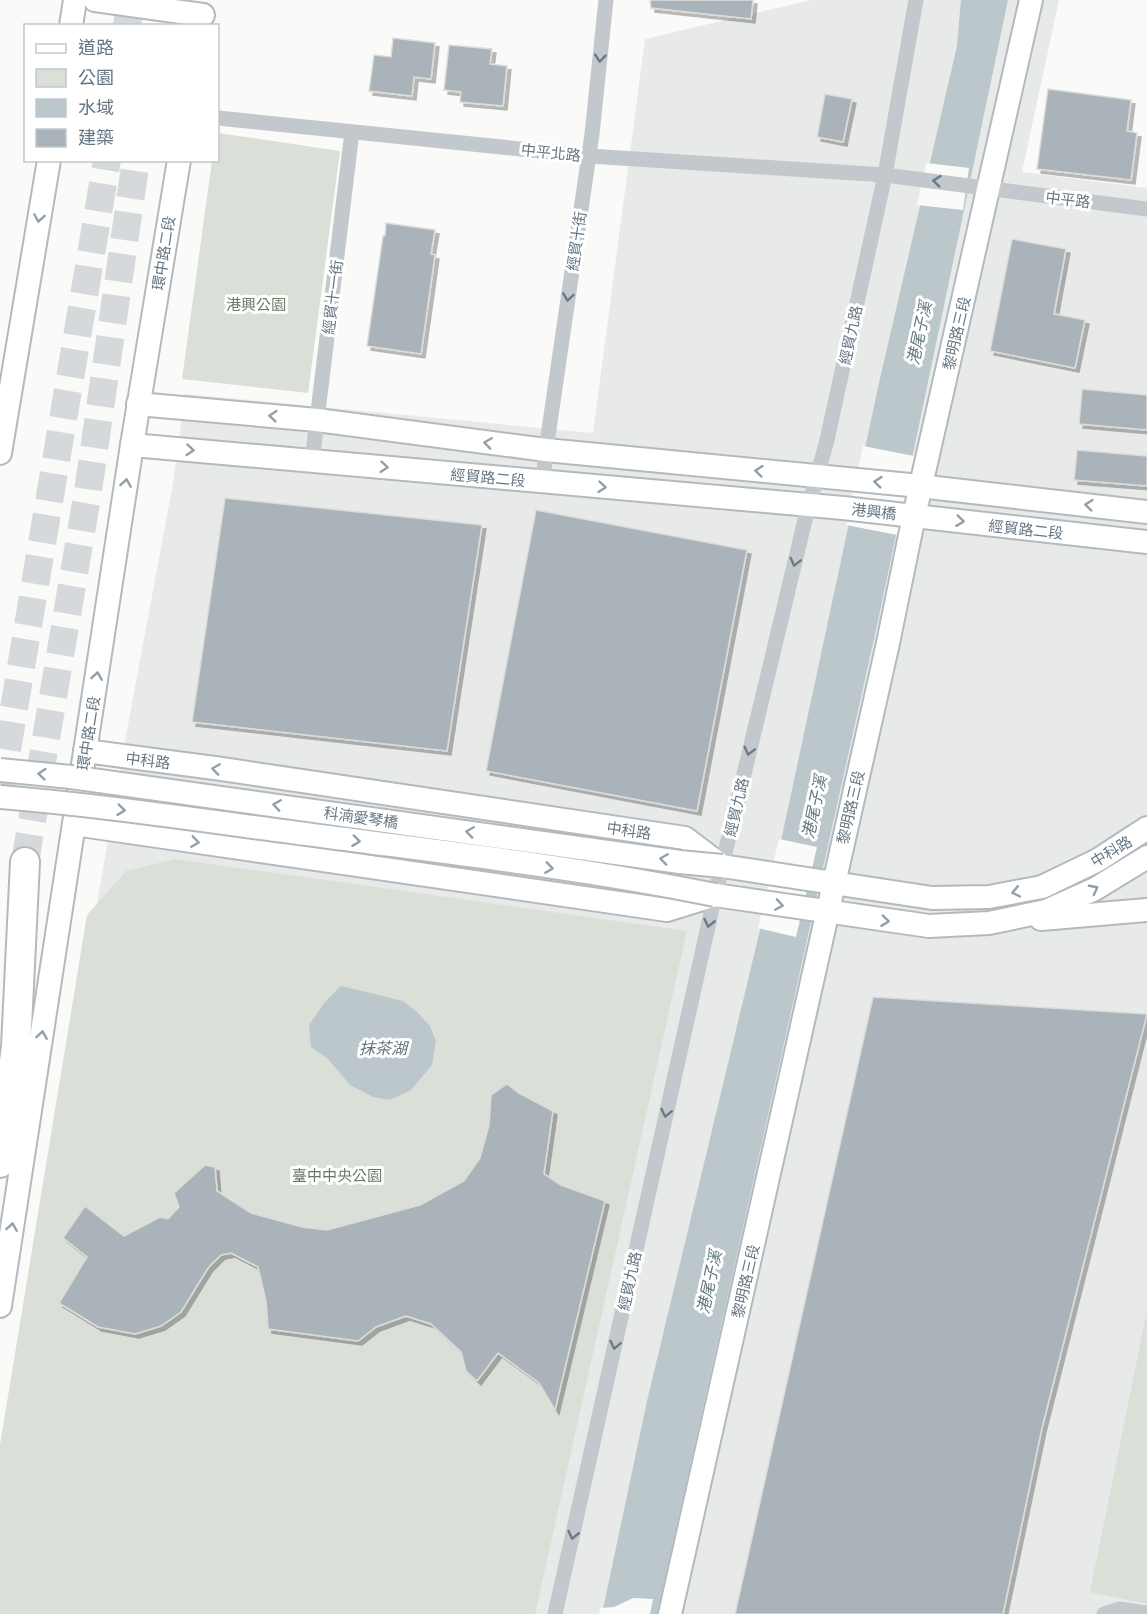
<svg xmlns="http://www.w3.org/2000/svg" width="1147" height="1614" viewBox="0 0 1147 1614" font-family="'Open Sans','Noto Sans TC',sans-serif">
	<style>
		.built { fill: #e8e9e9 }
		.green { fill: #dadfd7 }
		.water { fill: #bbc7cb }
		.pier { fill: #fafaf8 }
		.building { fill: #aab3b9; stroke: #dcdcda; stroke-width: 1.5; filter: url(#shadow) }
		.lines { fill: none; stroke-linecap: round; stroke-linejoin: round }
		.highway-tunnel { stroke: #d5d9db; stroke-width: 28; stroke-dasharray: 28 14; stroke-linecap: butt }
		.secondary-casing { stroke: #b3babf; stroke-width: 26 }
		.highway-casing { stroke: #b4b9bd; stroke-width: 32 }
		.street { stroke: #c3c8cc; stroke-width: 15 }
		.secondary { stroke: #fff; stroke-width: 22 }
		.highway { stroke: #fff; stroke-width: 28 }
		.secondary-bridge-casing { stroke: #b3babf; stroke-width: 26; stroke-linecap: butt }
		.secondary-bridge { stroke: #fff; stroke-width: 22 }
		.oneway { stroke: #6a7a87 }
		.oneway2 { stroke: #939fa8 }
		.labels { text-anchor: middle; dominant-baseline: central; stroke-width: 6; stroke-linejoin: round; paint-order: stroke }
		.street-label { font-size: 15px; fill: #657683; stroke: #fff }
		.park-label { font-size: 15px; fill: #687a64; stroke: #fff }
		.water-label { font-size: 16px; font-style: italic; fill: #60757c; stroke: #fff }
	</style>
	<defs>
		<filter id="shadow"><feDropShadow dx="4" dy="4" stdDeviation="0" flood-color="#0004"/></filter>
	</defs>
	<rect width="100%" height="100%" fill="#fafaf8"/>
	<path class="built" d="M811,0H1059L1022,172L1147,188V1614H0L69,1064L128,725L173,483L185,394L593,433L645,39Z"/>
	<g class="green">
		<path d="M218,133L340,151L308,393L182,379L212,161L218,160Z"/>
		<path d="M175,859L687,931L535,1614H0V1445L87,915L126,871Z"/>
		<path d="M1147,1311V1604L1090,1592Z"/>
	</g>
	<g class="water">
		<path d="M961,0H1008L878,621L657,1614H602L647,1401L778,855L879,383L957,46Z"/>
		<path d="M341,986L403,1001L416,1011L430,1026L436,1041L432,1065L411,1090L390,1100L373,1097L350,1085L328,1059L311,1047L309,1025L325,1002Z"/>
	</g>
	<g class="pier">
		<path d="M926,163L969,168L963,210L917,205Z"/>
		<path d="M863,446L914,456L897,535L846,525Z"/>
		<path d="M779,839L817,847L796,937L758,928Z"/>
		<path d="M633,1598L653,1599L650,1614H599L600,1608L614,1607Z"/>
	</g>
	<g class="building">
		<path d="M650,0H753L751,19L651,8Z"/>
		<path d="M393,38L435,43L431,79L414,77L412,96L369,91L374,55L391,57Z"/>
		<path d="M449,45L492,49L490,64L507,66L503,106L460,102L461,92L444,90Z"/>
		<path d="M1048,89L1131,100L1127,131L1137,133L1131,180L1037,169Z"/>
		<path d="M825,94L852,99L843,142L817,137Z"/>
		<path d="M386,223L435,230L431,254L435,255L421,354L367,346L383,236H385Z"/>
		<path d="M1012,239L1066,249L1054,314L1085,320L1075,368L990,351Z"/>
		<path d="M1082,389L1147,395V430L1079,424Z"/>
		<path d="M1077,450L1147,456V486L1074,480Z"/>
		<path d="M225,498L482,525L447,751L192,722Z"/>
		<path d="M536,510L747,550L697,811L486,771Z"/>
		<path d="M873,997L1147,1014L1042,1428L1003,1614H735Z"/>
		<path d="M507,1084L519,1093L553,1111L544,1174L561,1185L605,1201L555,1410L539,1383L498,1353L477,1381L466,1371L461,1352L431,1324L406,1316L376,1327L358,1341L268,1329L266,1301L258,1267L231,1253L221,1255L208,1268L181,1312L161,1326L135,1334L98,1327L59,1303L87,1257L63,1238L85,1206L124,1236L160,1217L168,1219L179,1207L174,1193L205,1165L215,1167L217,1191L251,1213L302,1227L327,1230L420,1205L464,1181L480,1158L489,1125L491,1095Z"/>
	</g>
	<g class="lines">
		<g class="highway-tunnel">
			<path d="M127,26L131,0"/>
			<path d="M0,791L107,160"/>
			<path d="M25,862L88,491L136,160"/>
		</g>
		<g class="secondary-casing">
			<g id="secondary">
				<path d="M95,0L203,15"/>
				<path d="M71,26L75,0"/>
				<path d="M138,404L317,420L546,450L910,485L1147,512"/>
				<path d="M132,445L843,508L1147,542"/>
				<path d="M0,453L49,160"/>
				<path d="M85,751L222,769L685,838L722,866L932,898L989,897L1042,887L1098,860L1147,828"/>
				<path d="M74,824L667,910L715,895L929,926L989,923L1046,911L1095,889L1147,857"/>
				<path d="M1041,919L1147,910"/>
				<path d="M0,1306L132,445L179,160"/>
				<path d="M670,1614L888,643L914,516L1031,0"/>
			</g>
		</g>
		<g class="highway-casing">
			<path id="highway" d="M0,1163L16,1047L25,862"/>
		</g>
		<g class="street">
			<path d="M218,118L589,156L885,175L1147,209"/>
			<path d="M312,461L352,132"/>
			<path d="M543,482L546,450L592,134L606,0"/>
			<path d="M555,1614L715,895L805,520L827,440L885,175L916,0"/>
			<path d="M1104,1614L1119,1609L1147,1613"/>
		</g>
		<use href="#secondary" class="secondary"/>
		<use href="#highway" class="highway"/>
		<g class="secondary-bridge-casing">
			<g id="secondary-bridge">
				<path d="M0,770L71,777L680,862L722,866"/>
				<path d="M0,797C110,806 219,823 329,837C458,854 588,869 715,895"/>
			</g>
		</g>
		<use href="#secondary-bridge" class="secondary-bridge"/>
	</g>
	<defs><path id="oneway-chevron" d="M-2-3.5L2.5 0L-2 3.5" fill="none" stroke-width="1.6" stroke-linecap="round" stroke-linejoin="round" transform="scale(1.5)"/></defs>
	<g class="oneway">
		<use href="#oneway-chevron" transform="translate(600 58) rotate(96)"/>
		<use href="#oneway-chevron" transform="translate(937 181) rotate(-174)"/>
		<use href="#oneway-chevron" transform="translate(568 297) rotate(98)"/>
		<use href="#oneway-chevron" transform="translate(795 562) rotate(104)"/>
		<use href="#oneway-chevron" transform="translate(749 751) rotate(104)"/>
		<use href="#oneway-chevron" transform="translate(709 923) rotate(103)"/>
		<use href="#oneway-chevron" transform="translate(666 1113) rotate(102)"/>
		<use href="#oneway-chevron" transform="translate(615 1345) rotate(102)"/>
		<use href="#oneway-chevron" transform="translate(573 1535) rotate(103)"/>
	</g>
	<g class="oneway2">
		<use href="#oneway-chevron" transform="translate(39 218) rotate(99)"/>
		<use href="#oneway-chevron" transform="translate(273 416) rotate(-175)"/>
		<use href="#oneway-chevron" transform="translate(488 443) rotate(-172)"/>
		<use href="#oneway-chevron" transform="translate(190 450) rotate(5)"/>
		<use href="#oneway-chevron" transform="translate(384 467) rotate(5)"/>
		<use href="#oneway-chevron" transform="translate(759 471) rotate(-174)"/>
		<use href="#oneway-chevron" transform="translate(878 482) rotate(-174)"/>
		<use href="#oneway-chevron" transform="translate(126 483) rotate(-81)"/>
		<use href="#oneway-chevron" transform="translate(602 487) rotate(5)"/>
		<use href="#oneway-chevron" transform="translate(1089 505) rotate(-174)"/>
		<use href="#oneway-chevron" transform="translate(960 521) rotate(7)"/>
		<use href="#oneway-chevron" transform="translate(97 676) rotate(-81)"/>
		<use href="#oneway-chevron" transform="translate(216 769) rotate(-172)"/>
		<use href="#oneway-chevron" transform="translate(42 774) rotate(-175)"/>
		<use href="#oneway-chevron" transform="translate(277 805) rotate(-172)"/>
		<use href="#oneway-chevron" transform="translate(121 810) rotate(7)"/>
		<use href="#oneway-chevron" transform="translate(470 832) rotate(-172)"/>
		<use href="#oneway-chevron" transform="translate(356 841) rotate(7)"/>
		<use href="#oneway-chevron" transform="translate(195 842) rotate(8)"/>
		<use href="#oneway-chevron" transform="translate(664 859) rotate(-172)"/>
		<use href="#oneway-chevron" transform="translate(549 868) rotate(8)"/>
		<use href="#oneway-chevron" transform="translate(1094 889) rotate(-28)"/>
		<use href="#oneway-chevron" transform="translate(1016 892) rotate(168)"/>
		<use href="#oneway-chevron" transform="translate(779 905) rotate(9)"/>
		<use href="#oneway-chevron" transform="translate(885 921) rotate(7)"/>
		<use href="#oneway-chevron" transform="translate(42 1035) rotate(-81)"/>
		<use href="#oneway-chevron" transform="translate(12 1227) rotate(-81)"/>
	</g>
	<g class="labels">
		<g class="street-label">
			<text transform="translate(551 152) rotate(6)">中平北路</text>
			<text transform="translate(1068 199) rotate(7)">中平路</text>
			<text transform="translate(576 241) rotate(-82)">經貿十街</text>
			<text transform="translate(163 253) rotate(-81)">環中路二段</text>
			<text transform="translate(332 297) rotate(-83)">經貿十一街</text>
			<text transform="translate(956 333) rotate(-77)">黎明路三段</text>
			<text transform="translate(850 335) rotate(-78)">經貿九路</text>
			<text transform="translate(488 477) rotate(5)">經貿路二段</text>
			<text transform="translate(874 511) rotate(6)">港興橋</text>
			<text transform="translate(1026 529) rotate(6)">經貿路二段</text>
			<text transform="translate(88 733) rotate(-81)">環中路二段</text>
			<text transform="translate(148 760) rotate(7)">中科路</text>
			<text transform="translate(736 807) rotate(-77)">經貿九路</text>
			<text transform="translate(850 807) rotate(-77)">黎明路三段</text>
			<text transform="translate(361 817) rotate(8)">科湳愛琴橋</text>
			<text transform="translate(629 830) rotate(8)">中科路</text>
			<text transform="translate(1111 851) rotate(-31)">中科路</text>
			<text transform="translate(629 1281) rotate(-78)">經貿九路</text>
			<text transform="translate(745 1281) rotate(-77)">黎明路三段</text>
		</g>
		<g class="park-label">
			<text x="256" y="304">港興公園</text>
			<text x="337" y="1175">臺中中央公園</text>
		</g>
		<g class="water-label">
			<text transform="translate(919 333) rotate(-78)">港尾子溪</text>
			<text transform="translate(814 807) rotate(-78)">港尾子溪</text>
			<text x="383" y="1048">抹茶湖</text>
			<text transform="translate(709 1282) rotate(-78)">港尾子溪</text>
		</g>
	</g>
	<rect x="24" y="24" width="195" height="138" fill="#ffffff" stroke="#c1c8cd" stroke-width="1.5"/>
	<rect x="36" y="44" width="30" height="9" fill="#ffffff" stroke="#c1c8cd" stroke-width="1.5"/>
	<text x="78" y="54" font-size="18" fill="#657683">道路</text>
	<rect x="36" y="69" width="30" height="18" fill="#dadfd7" stroke="#c1c8cd" stroke-width="1.5"/>
	<text x="78" y="84" font-size="18" fill="#657683">公園</text>
	<rect x="36" y="99" width="30" height="18" fill="#bbc7cb" stroke="#c1c8cd" stroke-width="1.5"/>
	<text x="78" y="114" font-size="18" fill="#657683">水域</text>
	<rect x="36" y="129" width="30" height="18" fill="#aab3b9" stroke="#c1c8cd" stroke-width="1.5"/>
	<text x="78" y="144" font-size="18" fill="#657683">建築</text>
</svg>
